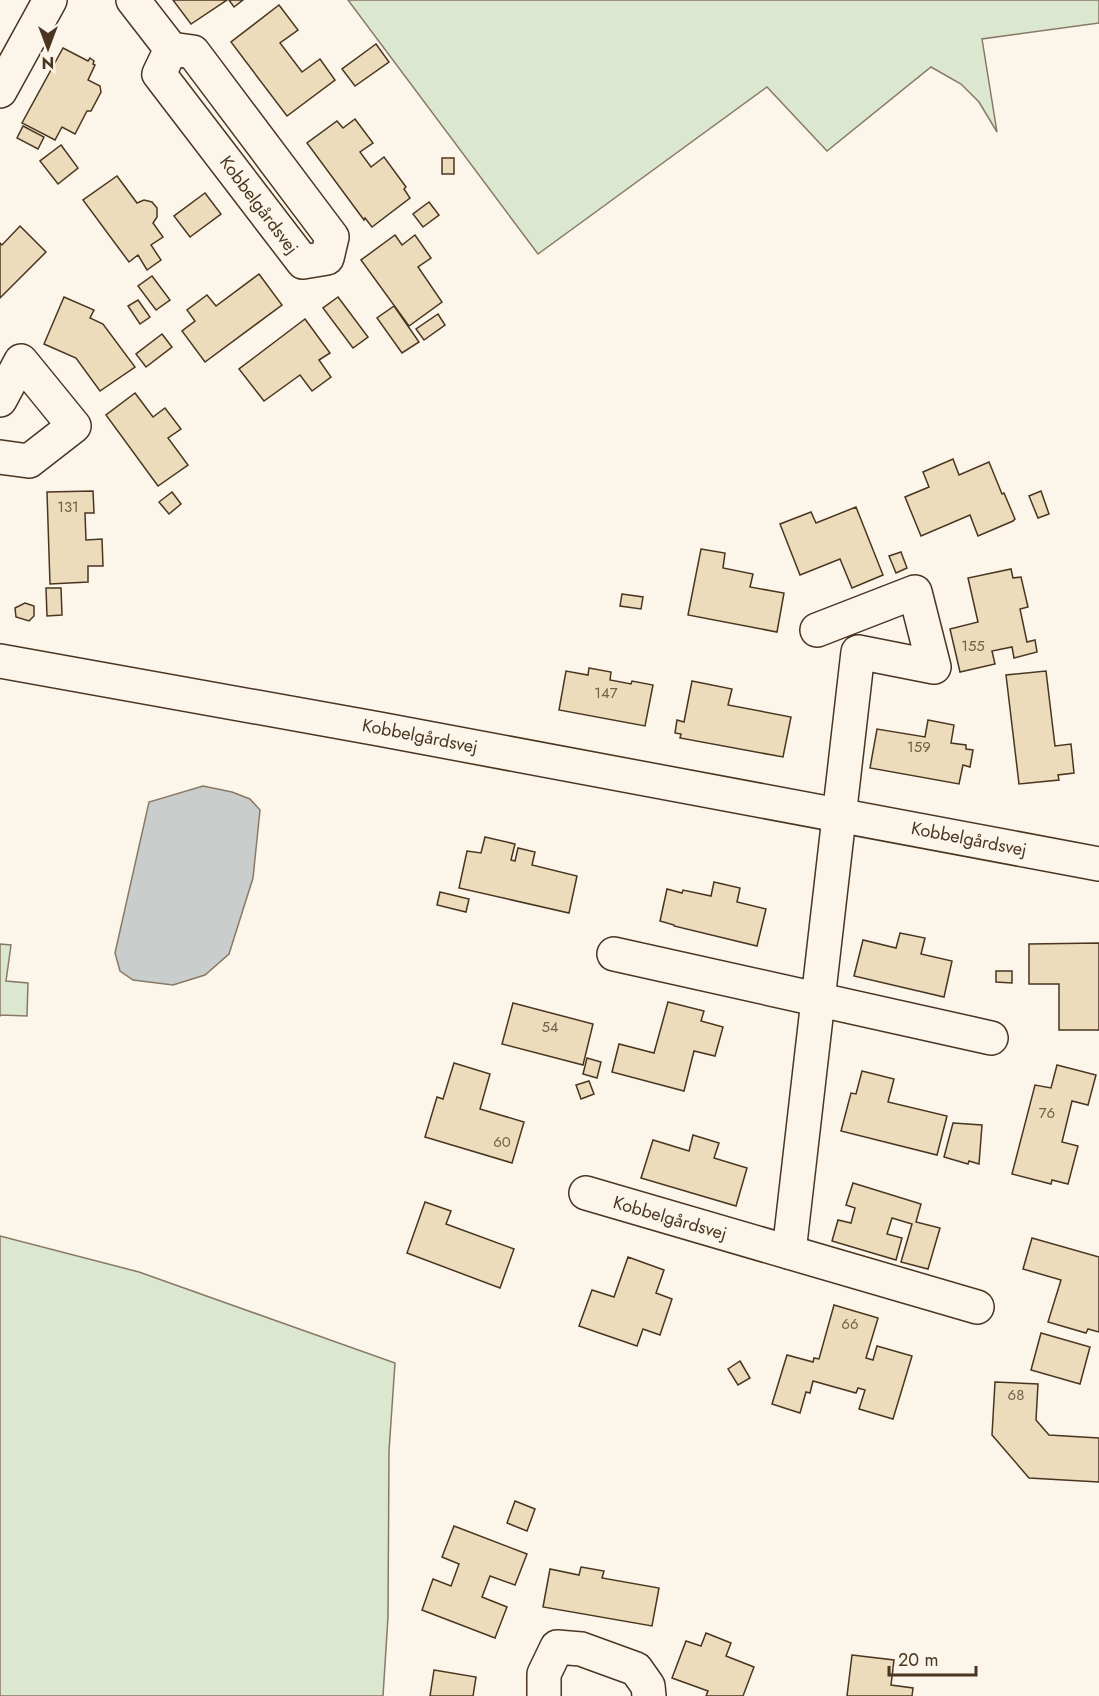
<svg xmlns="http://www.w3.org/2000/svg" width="1099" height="1696" viewBox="0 0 1099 1696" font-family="Jost,sans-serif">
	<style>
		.green { fill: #dce7d0; stroke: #887966; stroke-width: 1.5 }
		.water { fill: #c9cecd; stroke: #887966; stroke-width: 1.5 }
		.building { fill: #ecdcbc; stroke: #4a3520; stroke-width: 1.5 }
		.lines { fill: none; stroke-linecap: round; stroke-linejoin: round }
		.minor-casing { stroke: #4a3520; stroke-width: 36 }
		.minor { stroke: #fbf6e9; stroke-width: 33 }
		.labels { text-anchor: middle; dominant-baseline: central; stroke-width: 4.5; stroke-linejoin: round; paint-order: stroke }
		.number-label { font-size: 15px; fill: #725f47 }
		.street-label { font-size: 18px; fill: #4a3520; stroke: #fbf6e9 }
	</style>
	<rect width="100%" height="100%" fill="#fbf6e9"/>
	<g class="green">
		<path d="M348,0H1099V23L982,39L997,132L979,102L961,84L931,67L827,151L767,87L538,254Z"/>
		<path d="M0,944L11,945L6,981L28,983L27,1016L1,1015L0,1016Z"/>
		<path d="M0,1236L139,1272L395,1363L389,1451L388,1617L383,1696H0Z"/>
	</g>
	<path class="water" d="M203,786L232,792L250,799L260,810L253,878L229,954L205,975L173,985L133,980L120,971L115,953L149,802Z"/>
	<g class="building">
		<path d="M173,0H227L191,24Z"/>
		<path d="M229,0H243L234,7Z"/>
		<path d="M279,5L298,30L280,43L302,72L320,59L335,80L287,116L231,42Z"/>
		<path d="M376,44L389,62L355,86L342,69Z"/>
		<path d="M63,48L88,61L90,58L94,61L93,64L95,65L88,80L100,86L101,92L91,111H87L75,134L62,127L55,140L22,123Z"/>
		<path d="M355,119L373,143L360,152L371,167L384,157L406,187L404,189L410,198L372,227L365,218L364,220L307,143L337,121L343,128Z"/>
		<path d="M23,126L44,137L38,149L17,138Z"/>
		<path d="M61,145L78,168L58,184L40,161Z"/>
		<rect x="442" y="158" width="12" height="16"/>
		<path d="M117,176L137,203L144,200L152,202L157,208V217L153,223L163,237L151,245L161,260L147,270L138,255L129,262L83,200Z"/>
		<path d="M205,193L221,214L190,237L174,216Z"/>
		<path d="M429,202L439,215L423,227L413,214Z"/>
		<path d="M20,226L46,252L0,298V243L2,245Z"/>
		<path d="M395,235L402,245L415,235L431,258L418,267L442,302L409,326L361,260Z"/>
		<path d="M259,274L282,305L205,362L182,331L195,321L187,310L207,295L216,306Z"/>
		<path d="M152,276L170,300L156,310L138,286Z"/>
		<path d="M64,297L94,310L90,318L103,324L135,367L100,391L76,358L44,344Z"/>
		<path d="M338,297L368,337L353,348L323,308Z"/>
		<path d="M138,300L150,317L140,324L128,306Z"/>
		<path d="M394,306L419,342L402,353L377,318Z"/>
		<path d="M438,314L445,325L424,340L416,329Z"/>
		<path d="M305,319L330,353L319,360L331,377L312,391L300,375L264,401L239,369Z"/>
		<path d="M162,334L172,347L146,367L136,354Z"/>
		<path d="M135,393L153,417L165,408L181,429L168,438L188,465L158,486L106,415Z"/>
		<path d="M953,459L959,475L989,462L1002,494L1004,493L1015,519L1013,521L978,536L970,515L921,536L905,497L929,487L923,472Z"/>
		<path d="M93,491L94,513H85L86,540L102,539L103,566H88V582L50,584L47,492Z"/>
		<path d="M1041,491L1049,514L1038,518L1029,496Z"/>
		<path d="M172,492L181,504L169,514L159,502Z"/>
		<path d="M856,507L883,575L852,588L840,559L800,575L780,524L811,512L816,523Z"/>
		<path d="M701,549L725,553L723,568L753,574L750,587L784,593L777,632L688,615Z"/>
		<path d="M901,552L907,568L896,573L889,556Z"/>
		<path d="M1011,569L1013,578L1021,577L1028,607L1020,609L1027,642L1035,640L1037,652L1014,658L1012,647L992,651L995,664L960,672L950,629L978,622L968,578Z"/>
		<path d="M46,588H61L62,615L47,616Z"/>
		<path d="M622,594L643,597L641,609L620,606Z"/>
		<path d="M25,603L34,606V616L29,621L16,617L15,608Z"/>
		<path d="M589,668L611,672L610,680L631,684L632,681L653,685L645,726L559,710L566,671L588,675Z"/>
		<path d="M1046,671L1055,746L1071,744L1074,773L1058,775L1059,780L1019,784L1006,675Z"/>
		<path d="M692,681L732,689L728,705L791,717L783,757L680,738L681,734L675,733L677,720L684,722Z"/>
		<path d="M928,720L954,725L951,743L966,745V749L973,750L970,767L963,765L959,784L870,768L877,729L925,737Z"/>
		<path d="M485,837L515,844L511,860L515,861L518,848L535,852L532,865L577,876L569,913L459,888L467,851L481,853Z"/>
		<path d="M714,882L740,888L737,902L766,909L757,946L674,926V925L660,921L667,889L682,893L683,890L711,896Z"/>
		<path d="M440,892L469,899L466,912L437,905Z"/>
		<path d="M900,933L925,938L921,954L952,961L944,997L854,976L863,940L896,948Z"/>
		<path d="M1099,943V1030H1059V984H1029V944Z"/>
		<path d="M996,971H1012V983L996,982Z"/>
		<path d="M668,1002L704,1011L701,1021L723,1027L715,1056L694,1051L684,1091L612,1072L619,1044L654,1053Z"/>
		<path d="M513,1003L593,1024L583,1065L502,1044Z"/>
		<path d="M587,1058L601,1062L597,1078L583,1074Z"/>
		<path d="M454,1063L490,1074L480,1109L524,1122L512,1163L425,1137L437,1097L443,1099Z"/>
		<path d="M1057,1065L1096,1075L1088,1105L1072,1101L1062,1142L1078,1146L1068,1184L1052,1180L1051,1184L1012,1174L1035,1085L1051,1088Z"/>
		<path d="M862,1071L894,1079L888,1102L947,1116L937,1155L841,1131L851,1093L856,1094Z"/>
		<path d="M589,1081L594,1094L581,1099L576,1085Z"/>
		<path d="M953,1123L982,1125L979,1164L969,1161L968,1164L944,1157Z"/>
		<path d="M693,1135L719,1143L714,1158L747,1168L736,1206L641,1178L653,1140L689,1151Z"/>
		<path d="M853,1183L921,1204L916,1222L940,1228L928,1269L901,1262L912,1224L892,1218L887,1234L902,1238L896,1260L832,1241L838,1220L851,1223L855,1208L846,1205Z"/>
		<path d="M425,1202L451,1211L446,1224L514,1249L500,1288L407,1253Z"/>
		<path d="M1032,1238L1099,1257V1332L1088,1329L1086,1333L1048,1322L1061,1280L1023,1269Z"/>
		<path d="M628,1257L664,1270L656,1293L672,1299L660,1335L643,1329L637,1346L579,1326L592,1290L614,1297Z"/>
		<path d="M834,1305L878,1318L866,1358L873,1360L877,1346L912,1356L893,1419L859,1409L865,1390L858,1388L856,1393L813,1381L810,1393L806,1392L800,1413L772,1404L787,1355L813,1362L814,1358L819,1359Z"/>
		<path d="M1041,1333L1090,1347L1080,1384L1031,1370Z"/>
		<path d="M740,1361L750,1378L738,1385L728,1369Z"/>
		<path d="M995,1382L1038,1384L1036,1420L1049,1435L1099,1438V1482L1029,1478L992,1435Z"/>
		<path d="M515,1501L535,1509L527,1531L507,1523Z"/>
		<path d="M454,1526L527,1554L515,1585L490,1576L482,1597L507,1607L495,1638L422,1610L433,1579L451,1586L459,1564L442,1557Z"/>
		<path d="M581,1567L604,1571L602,1578L659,1588L652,1626L543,1607L550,1569L579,1575Z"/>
		<path d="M706,1633L731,1643L726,1656L754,1667L743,1696H706L708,1691L672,1678L686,1641L701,1646Z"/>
		<path d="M852,1655L894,1660L891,1685L913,1688L912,1696H847Z"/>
		<path d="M434,1670L476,1677L473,1696H430Z"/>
	</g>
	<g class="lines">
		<g class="minor-casing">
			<g id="minor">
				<path d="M133,0L171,49L193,52L332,237L327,258L303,262L159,74L171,49"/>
				<path d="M0,91L50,0"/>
				<path d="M0,400L21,361L74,426L29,461L0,457"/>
				<path d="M0,661L379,729L1099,864"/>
				<path d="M614,954L991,1038"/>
				<path d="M586,1193L977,1307"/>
				<path d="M789,1252L858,652L934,667L915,592L817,630"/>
				<path d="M544,1696V1674L557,1647L581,1649L636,1669L648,1686L649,1696"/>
			</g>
		</g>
		<use href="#minor" class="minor"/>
	</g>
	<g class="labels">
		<g class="number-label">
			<text x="68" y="507">131</text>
			<text x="973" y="646">155</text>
			<text x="606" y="693">147</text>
			<text x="919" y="747">159</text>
			<text x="550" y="1027">54</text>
			<text x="1047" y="1113">76</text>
			<text x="502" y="1142">60</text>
			<text x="850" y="1324">66</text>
			<text x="1016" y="1395">68</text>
		</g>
		<g class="street-label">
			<text transform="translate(259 205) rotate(53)">Kobbelgårdsvej</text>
			<text transform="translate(420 736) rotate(11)">Kobbelgårdsvej</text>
			<text transform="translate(969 839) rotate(11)">Kobbelgårdsvej</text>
			<text transform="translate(670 1218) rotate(16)">Kobbelgårdsvej</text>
		</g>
	</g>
	<g transform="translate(48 48) rotate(180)" stroke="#fbf6e9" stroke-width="4.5" paint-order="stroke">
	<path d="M0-4.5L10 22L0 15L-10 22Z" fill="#4a3520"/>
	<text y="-9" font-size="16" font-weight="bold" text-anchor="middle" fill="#4a3520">N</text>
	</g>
	<path d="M889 1666v9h87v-9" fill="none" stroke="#4a3520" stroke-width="3"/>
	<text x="898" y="1666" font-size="18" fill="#4a3520" stroke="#fbf6e9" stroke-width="4.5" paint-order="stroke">20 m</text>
</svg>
